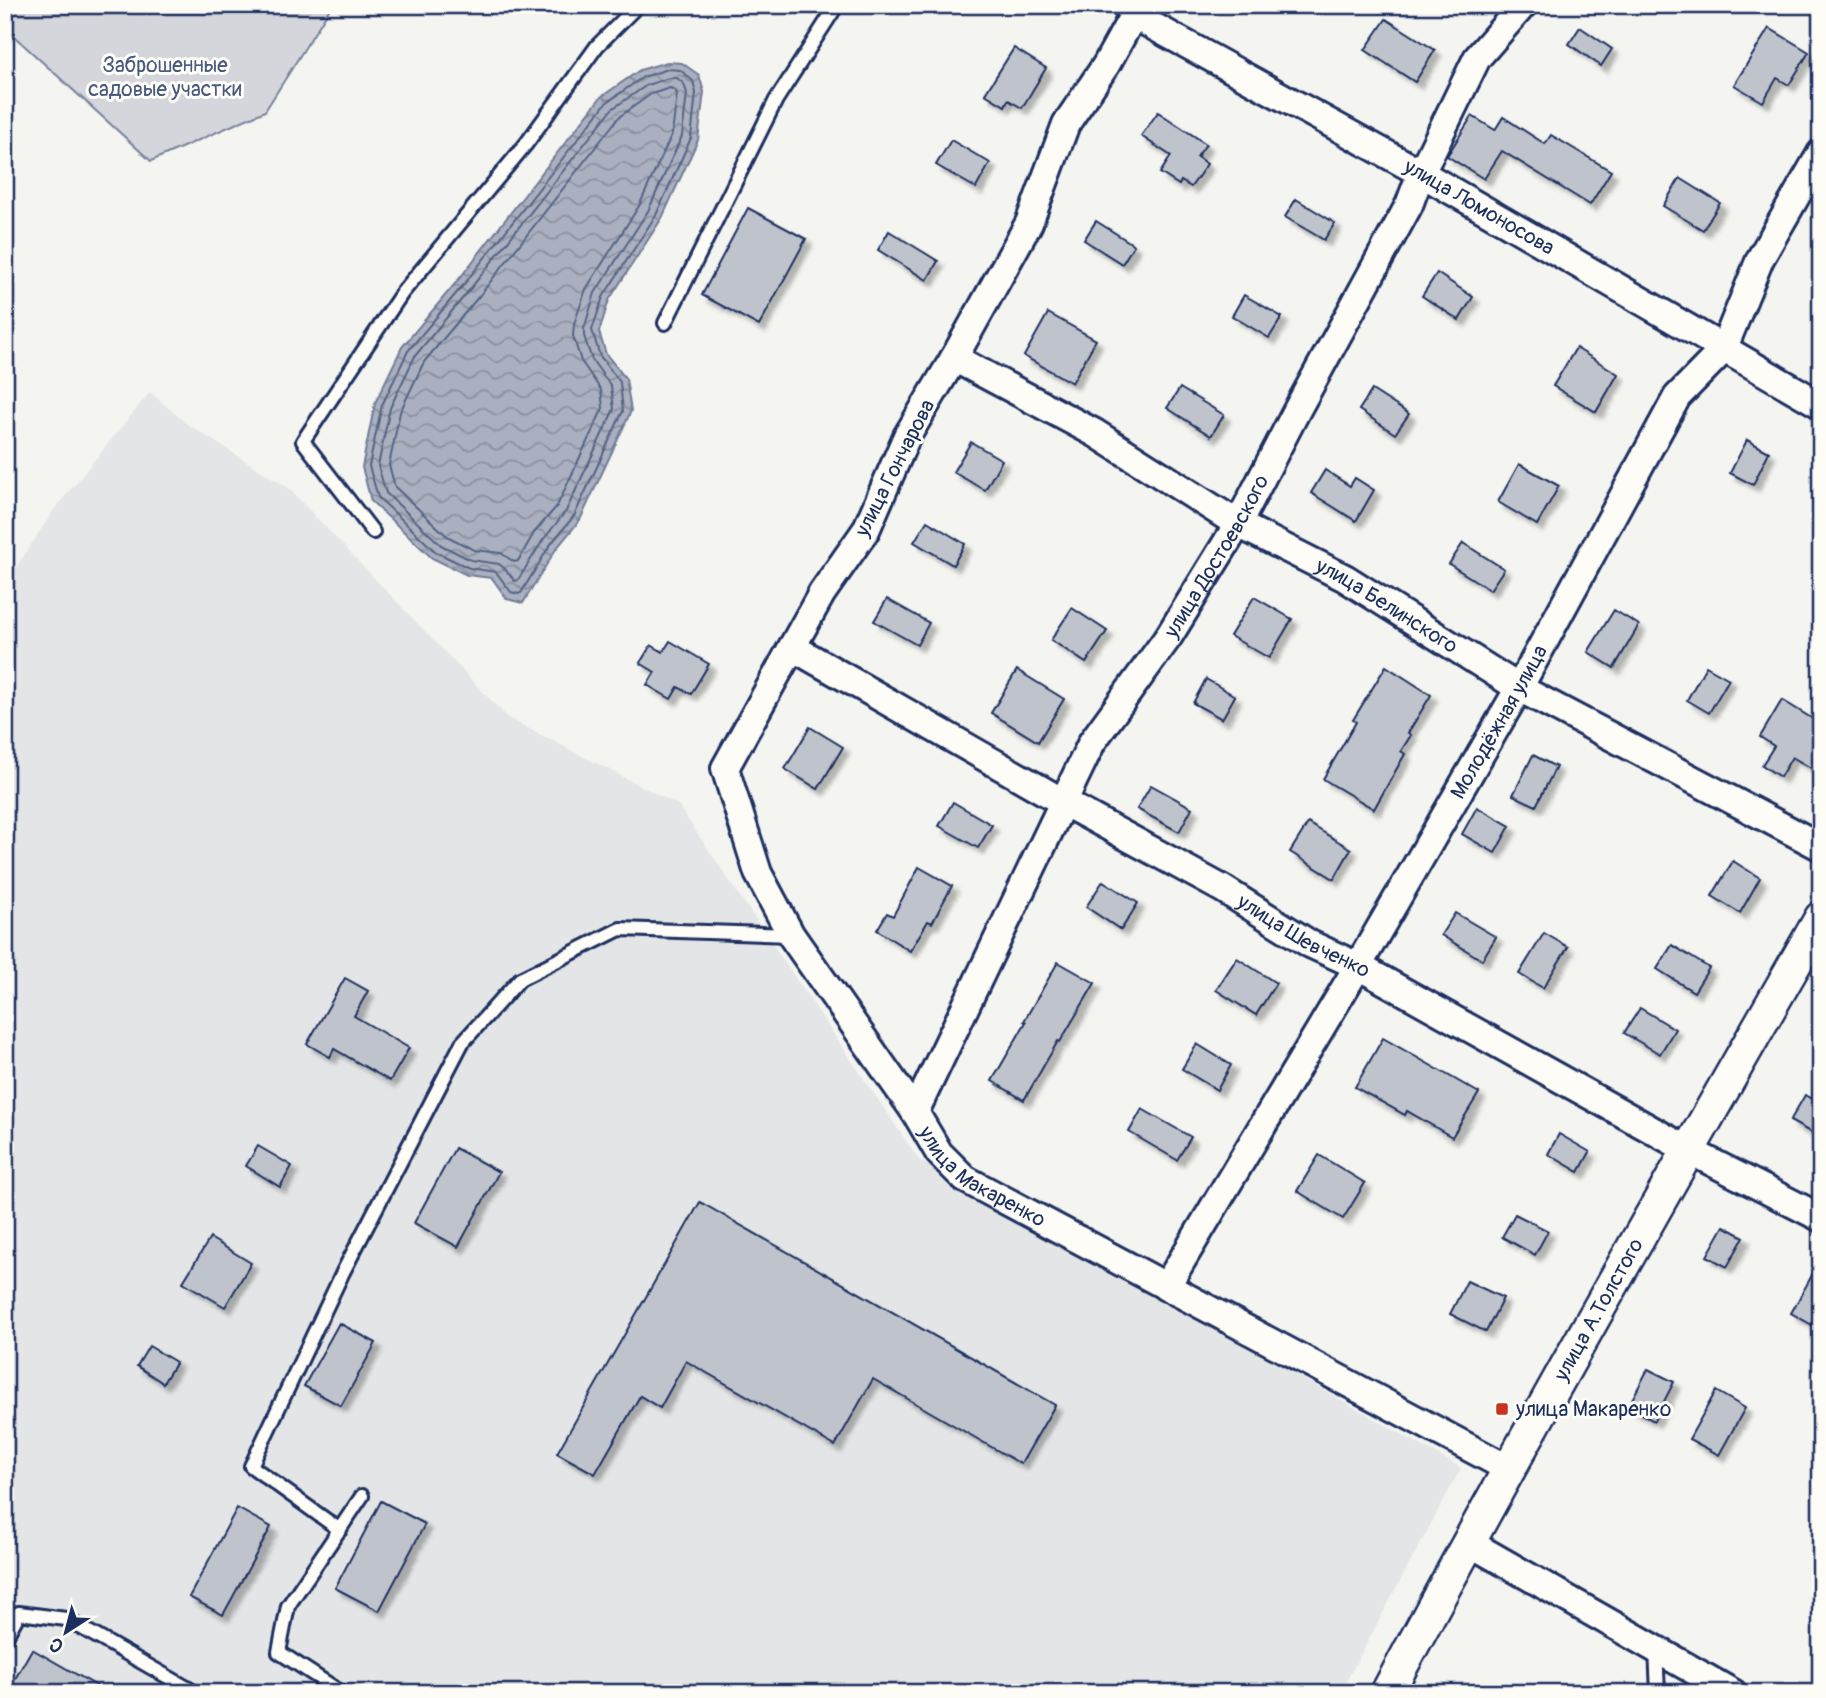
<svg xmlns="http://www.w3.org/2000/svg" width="1826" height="1698" viewBox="0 0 1826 1698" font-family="Pangolin,sans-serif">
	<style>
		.built { fill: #e4e5e6 }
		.garden { fill: #d4d6db; stroke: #78829c; stroke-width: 2 }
		.water { fill: url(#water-waves); stroke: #717c98; stroke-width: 2 }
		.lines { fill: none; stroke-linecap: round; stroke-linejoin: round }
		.shore { stroke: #546385; stroke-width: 2 }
		.building { fill: #bfc3cc; stroke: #1b2f5e; stroke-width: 2; filter: url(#shadow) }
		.service-casing { stroke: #1b2f5e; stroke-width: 18 }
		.minor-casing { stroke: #1b2f5e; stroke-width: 32 }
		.tertiary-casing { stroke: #1b2f5e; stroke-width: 37 }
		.service { stroke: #fdfcf7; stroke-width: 12 }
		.minor { stroke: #fdfcf7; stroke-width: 26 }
		.tertiary { stroke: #fdfcf7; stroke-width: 32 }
		.poi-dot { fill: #c8321e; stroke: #fdfcf7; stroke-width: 2.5 }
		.labels { text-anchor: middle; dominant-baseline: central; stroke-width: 6; stroke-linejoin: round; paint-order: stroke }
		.park-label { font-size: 21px; fill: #49597d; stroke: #fdfcf7 }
		.street-label { font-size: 21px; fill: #1b2f5e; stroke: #fdfcf7 }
		.poi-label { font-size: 21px; fill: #1b2f5e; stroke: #fdfcf7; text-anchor: start }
	</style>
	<defs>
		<pattern id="water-waves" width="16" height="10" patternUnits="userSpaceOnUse" patternTransform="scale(1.75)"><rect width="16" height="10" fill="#aab0bf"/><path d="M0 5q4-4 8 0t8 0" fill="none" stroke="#8a909e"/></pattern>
		<filter id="shadow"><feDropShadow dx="6" dy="6" stdDeviation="2" flood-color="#0004"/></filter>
	</defs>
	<rect width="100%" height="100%" fill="#f4f4f1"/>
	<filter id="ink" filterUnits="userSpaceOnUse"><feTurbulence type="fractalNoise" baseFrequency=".0143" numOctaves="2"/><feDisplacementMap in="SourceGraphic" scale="14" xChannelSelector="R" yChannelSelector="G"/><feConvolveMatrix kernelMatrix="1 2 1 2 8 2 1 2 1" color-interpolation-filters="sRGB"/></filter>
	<g filter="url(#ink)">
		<path class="built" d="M150,392L187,424L287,487L508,718L678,805L919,1160L1461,1468L1340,1693H5V584L54,510Z"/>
		<path class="garden" d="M5,5H332L265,111L151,161L5,28Z"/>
		<path class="water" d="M667,62L682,63L699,75L704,92L698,140L662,218L609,300L599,332L606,354L626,379L631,411L580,520L556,549L523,603L507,599L492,578L467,575L432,558L371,501L362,467L375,403L402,347L459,279L601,97L640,70Z"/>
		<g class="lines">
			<g class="shore">
				<path d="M668,69L680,70L693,81L696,93L691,138L656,215L603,297L592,330L600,356L620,382L623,411L574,516L550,545L521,593L518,594L511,592L496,572L469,568L436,552L378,497L369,466L382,405L408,351L465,283L606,103L643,77Z"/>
				<path d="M669,78H677L684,84L687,93L682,136L648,211L595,293L584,329V336L592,360L611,386L614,409L566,511L543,540L518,580L515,581L504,568L499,564L471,560L441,545L386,493L378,466L390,408L415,356L471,288L612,109L647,85Z"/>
				<path d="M670,88L675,90L677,94L672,134L639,206L586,289L574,324L573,336L581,361L601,390L603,408L557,506L534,533L518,561L514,562L501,553L474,550L447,536L395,487L389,465L400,412L424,362L480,295L619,117L651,94Z"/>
			</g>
		</g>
		<g class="building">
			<path d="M1386,19L1435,50L1415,82L1365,50Z"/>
			<path d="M1580,27L1612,49L1601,66L1569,44Z"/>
			<path d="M1769,28L1809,52L1789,85L1777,78L1763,102L1734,85Z"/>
			<path d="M1014,48L1046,68L1022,108L1008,100L1005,106L985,94Z"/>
			<path d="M1158,112L1206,144L1197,157L1207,164L1191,187L1181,181L1179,185L1160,173L1171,156L1141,136Z"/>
			<path d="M1472,116L1495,130L1503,117L1545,144L1551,135L1611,171L1590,205L1502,151L1484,179L1447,156Z"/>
			<path d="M951,140L990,163L976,188L936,165Z"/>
			<path d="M1680,178L1720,203L1703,230L1663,206Z"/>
			<path d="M1296,199L1335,223L1324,240L1285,217Z"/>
			<path d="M748,208L806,239L759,326L702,295Z"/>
			<path d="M1096,221L1134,245L1122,264L1084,240Z"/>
			<path d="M889,231L938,261L927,280L878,250Z"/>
			<path d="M1437,273L1473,297L1459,320L1422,296Z"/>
			<path d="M1244,295L1282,317L1269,338L1232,316Z"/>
			<path d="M1048,313L1096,340L1072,383L1024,356Z"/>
			<path d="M1576,348L1618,374L1596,412L1553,386Z"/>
			<path d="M1180,388L1224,415L1211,436L1167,408Z"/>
			<path d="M1372,390L1409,414L1395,434L1359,410Z"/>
			<path d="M1747,440L1769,452L1753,485L1730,473Z"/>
			<path d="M971,442L1002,460L985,490L953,472Z"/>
			<path d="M1519,464L1559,486L1537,525L1498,502Z"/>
			<path d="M1325,470L1350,486L1355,478L1374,490L1356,521L1311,493Z"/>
			<path d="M927,521L965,544L953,565L914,542Z"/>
			<path d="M1463,543L1504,569L1490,590L1449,564Z"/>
			<path d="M1254,597L1292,619L1269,658L1230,636Z"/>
			<path d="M887,599L929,623L917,645L874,621Z"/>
			<path d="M1072,608L1107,631L1086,663L1051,640Z"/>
			<path d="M1614,610L1639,625L1614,668L1588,652Z"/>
			<path d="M670,641L709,664L691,694L678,687L671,699L647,685L655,672L640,663L651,645L663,652Z"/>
			<path d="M1386,666L1431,695L1408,733L1411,735L1401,751L1405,754L1374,809L1323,779L1356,722L1353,720Z"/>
			<path d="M1706,666L1729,679L1709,713L1687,700Z"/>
			<path d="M1017,670L1064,699L1038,742L991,713Z"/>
			<path d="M1206,679L1235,696L1222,719L1193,703Z"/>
			<path d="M1782,700L1821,724V774L1792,757L1780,777L1762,765L1774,746L1760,737Z"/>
			<path d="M810,727L843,747L818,789L785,769Z"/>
			<path d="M1533,755L1556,767L1536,806L1513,795Z"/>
			<path d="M1151,785L1192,808L1179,832L1137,809Z"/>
			<path d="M953,802L992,825L978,848L939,826Z"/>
			<path d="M1477,807L1510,826L1495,853L1462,834Z"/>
			<path d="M1308,823L1351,849L1334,879L1290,852Z"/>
			<path d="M1733,861L1760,878L1740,913L1712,896Z"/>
			<path d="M919,867L952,886L932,923L928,921L910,951L877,930L887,913L893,916Z"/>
			<path d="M1103,881L1138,903L1121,930L1086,907Z"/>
			<path d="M1455,913L1496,937L1482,960L1441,935Z"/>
			<path d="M1544,933L1568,947L1543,988L1519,974Z"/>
			<path d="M1672,945L1709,968L1694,992L1657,969Z"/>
			<path d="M1237,958L1276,983L1256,1015L1216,990Z"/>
			<path d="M1058,962L1095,983L1060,1042L1058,1041L1024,1100L992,1081L1026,1022L1024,1021Z"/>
			<path d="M345,978L368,991L354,1016L409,1048L390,1081L334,1049L330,1057L307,1044Z"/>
			<path d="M1640,1008L1675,1029L1660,1054L1624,1033Z"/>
			<path d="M1383,1038L1479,1093L1452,1137L1407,1111L1405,1115L1355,1087Z"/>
			<path d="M1197,1044L1231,1065L1217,1090L1182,1069Z"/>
			<path d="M1805,1095L1821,1103V1138L1790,1121Z"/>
			<path d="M1142,1109L1191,1137L1177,1160L1129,1132Z"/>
			<path d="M1559,1134L1590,1152L1579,1172L1548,1154Z"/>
			<path d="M258,1146L292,1166L280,1187L246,1166Z"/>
			<path d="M455,1148L499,1172L458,1247L414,1223Z"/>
			<path d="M1319,1155L1365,1183L1343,1219L1297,1191Z"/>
			<path d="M700,1202L1055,1405L1021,1464L873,1379L835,1446L686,1361L660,1408L640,1396L595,1474L557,1453Z"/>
			<path d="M1515,1214L1548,1231L1535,1255L1502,1237Z"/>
			<path d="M1724,1226L1744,1237L1727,1267L1707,1256Z"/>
			<path d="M210,1238L251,1263L225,1307L183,1282Z"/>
			<path d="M1821,1259V1310L1812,1325L1791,1313Z"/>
			<path d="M1467,1281L1503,1298L1486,1332L1450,1314Z"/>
			<path d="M339,1323L376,1343L341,1406L304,1386Z"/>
			<path d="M149,1346L176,1362L163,1383L137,1366Z"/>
			<path d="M1648,1369L1674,1382L1654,1421L1628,1407Z"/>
			<path d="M1716,1391L1745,1408L1719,1455L1689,1439Z"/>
			<path d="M381,1501L425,1524L379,1611L335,1588Z"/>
			<path d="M237,1508L271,1527L223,1615L189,1597Z"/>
			<path d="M32,1649L109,1693H7Z"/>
		</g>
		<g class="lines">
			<g class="service-casing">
				<g id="service">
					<path d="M1112,5L1133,15"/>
					<path d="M665,323L776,100L837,5"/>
					<path d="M373,532L303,441L402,293L526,144L597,46L638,5"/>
					<path d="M340,1530L251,1466L343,1272L462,1043L520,979L620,929L791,935"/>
					<path d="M5,1638L19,1613L66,1619L196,1693"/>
					<path d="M1656,1648L1658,1693"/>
					<path d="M342,1693L279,1652L288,1606L362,1496"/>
				</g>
			</g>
			<g class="minor-casing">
				<g id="minor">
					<path id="s1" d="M1139,5L1106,65L1066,124L1029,223L954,358L907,436L866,530L822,593L725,768L758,873L791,935L915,1112L939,1153L965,1179L1509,1469"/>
					<path id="s2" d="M1133,15L1421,173L1821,405"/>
					<path id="s3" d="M954,358L1095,433L1238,524L1345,578L1519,688L1821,847"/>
					<path id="s4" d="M792,647L1063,802L1223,889L1310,944L1358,966L1688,1150L1821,1218"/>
					<path id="s5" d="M915,1112L1092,742L1169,636L1238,524L1298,408L1409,205L1421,173L1477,58L1523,5"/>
					<path id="s6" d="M1166,1287L1358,966L1519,688L1677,397L1723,350L1760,259L1821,153"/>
					<path d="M1468,1542L1733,1693"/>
				</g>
			</g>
			<g class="tertiary-casing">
				<g id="tertiary">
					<path id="s7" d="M1387,1693C1527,1432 1674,1175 1821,918"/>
				</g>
			</g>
			<use href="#service" class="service"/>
			<use href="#minor" class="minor"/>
			<use href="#tertiary" class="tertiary"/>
		</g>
	</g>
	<rect class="poi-dot" x="1495" y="1402" width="14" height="14" rx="3.5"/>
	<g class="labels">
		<g class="park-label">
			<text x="165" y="65">Заброшенные<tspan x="165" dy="24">садовые участки</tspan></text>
		</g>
		<g class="street-label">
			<text stroke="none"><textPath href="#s2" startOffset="396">улица Ломоносова</textPath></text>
			<text transform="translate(895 468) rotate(-63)">улица Гончарова</text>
			<text stroke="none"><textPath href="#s5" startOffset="634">улица Достоевского</textPath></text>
			<text stroke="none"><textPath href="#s3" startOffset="499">улица Белинского</textPath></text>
			<text stroke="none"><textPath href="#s6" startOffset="656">Молодёжная улица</textPath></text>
			<text stroke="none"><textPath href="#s4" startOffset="588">улица Шевченко</textPath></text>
			<text stroke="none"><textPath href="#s1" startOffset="1363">улица Макаренко</textPath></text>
			<text stroke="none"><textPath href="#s7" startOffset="438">улица А.Толстого</textPath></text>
		</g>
		<g class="poi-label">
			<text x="1516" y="1409">улица Макаренко</text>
		</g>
	</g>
	<rect width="1826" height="1698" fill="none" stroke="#fdfcf7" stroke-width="28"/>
	<rect x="14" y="14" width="1798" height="1670" fill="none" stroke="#1b2f5e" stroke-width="2.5" filter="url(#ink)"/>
	<g transform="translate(66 1632) rotate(216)" stroke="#fdfcf7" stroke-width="5" paint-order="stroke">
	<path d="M0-5L12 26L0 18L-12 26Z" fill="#1b2f5e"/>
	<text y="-10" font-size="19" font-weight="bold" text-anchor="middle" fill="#1b2f5e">С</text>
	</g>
</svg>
